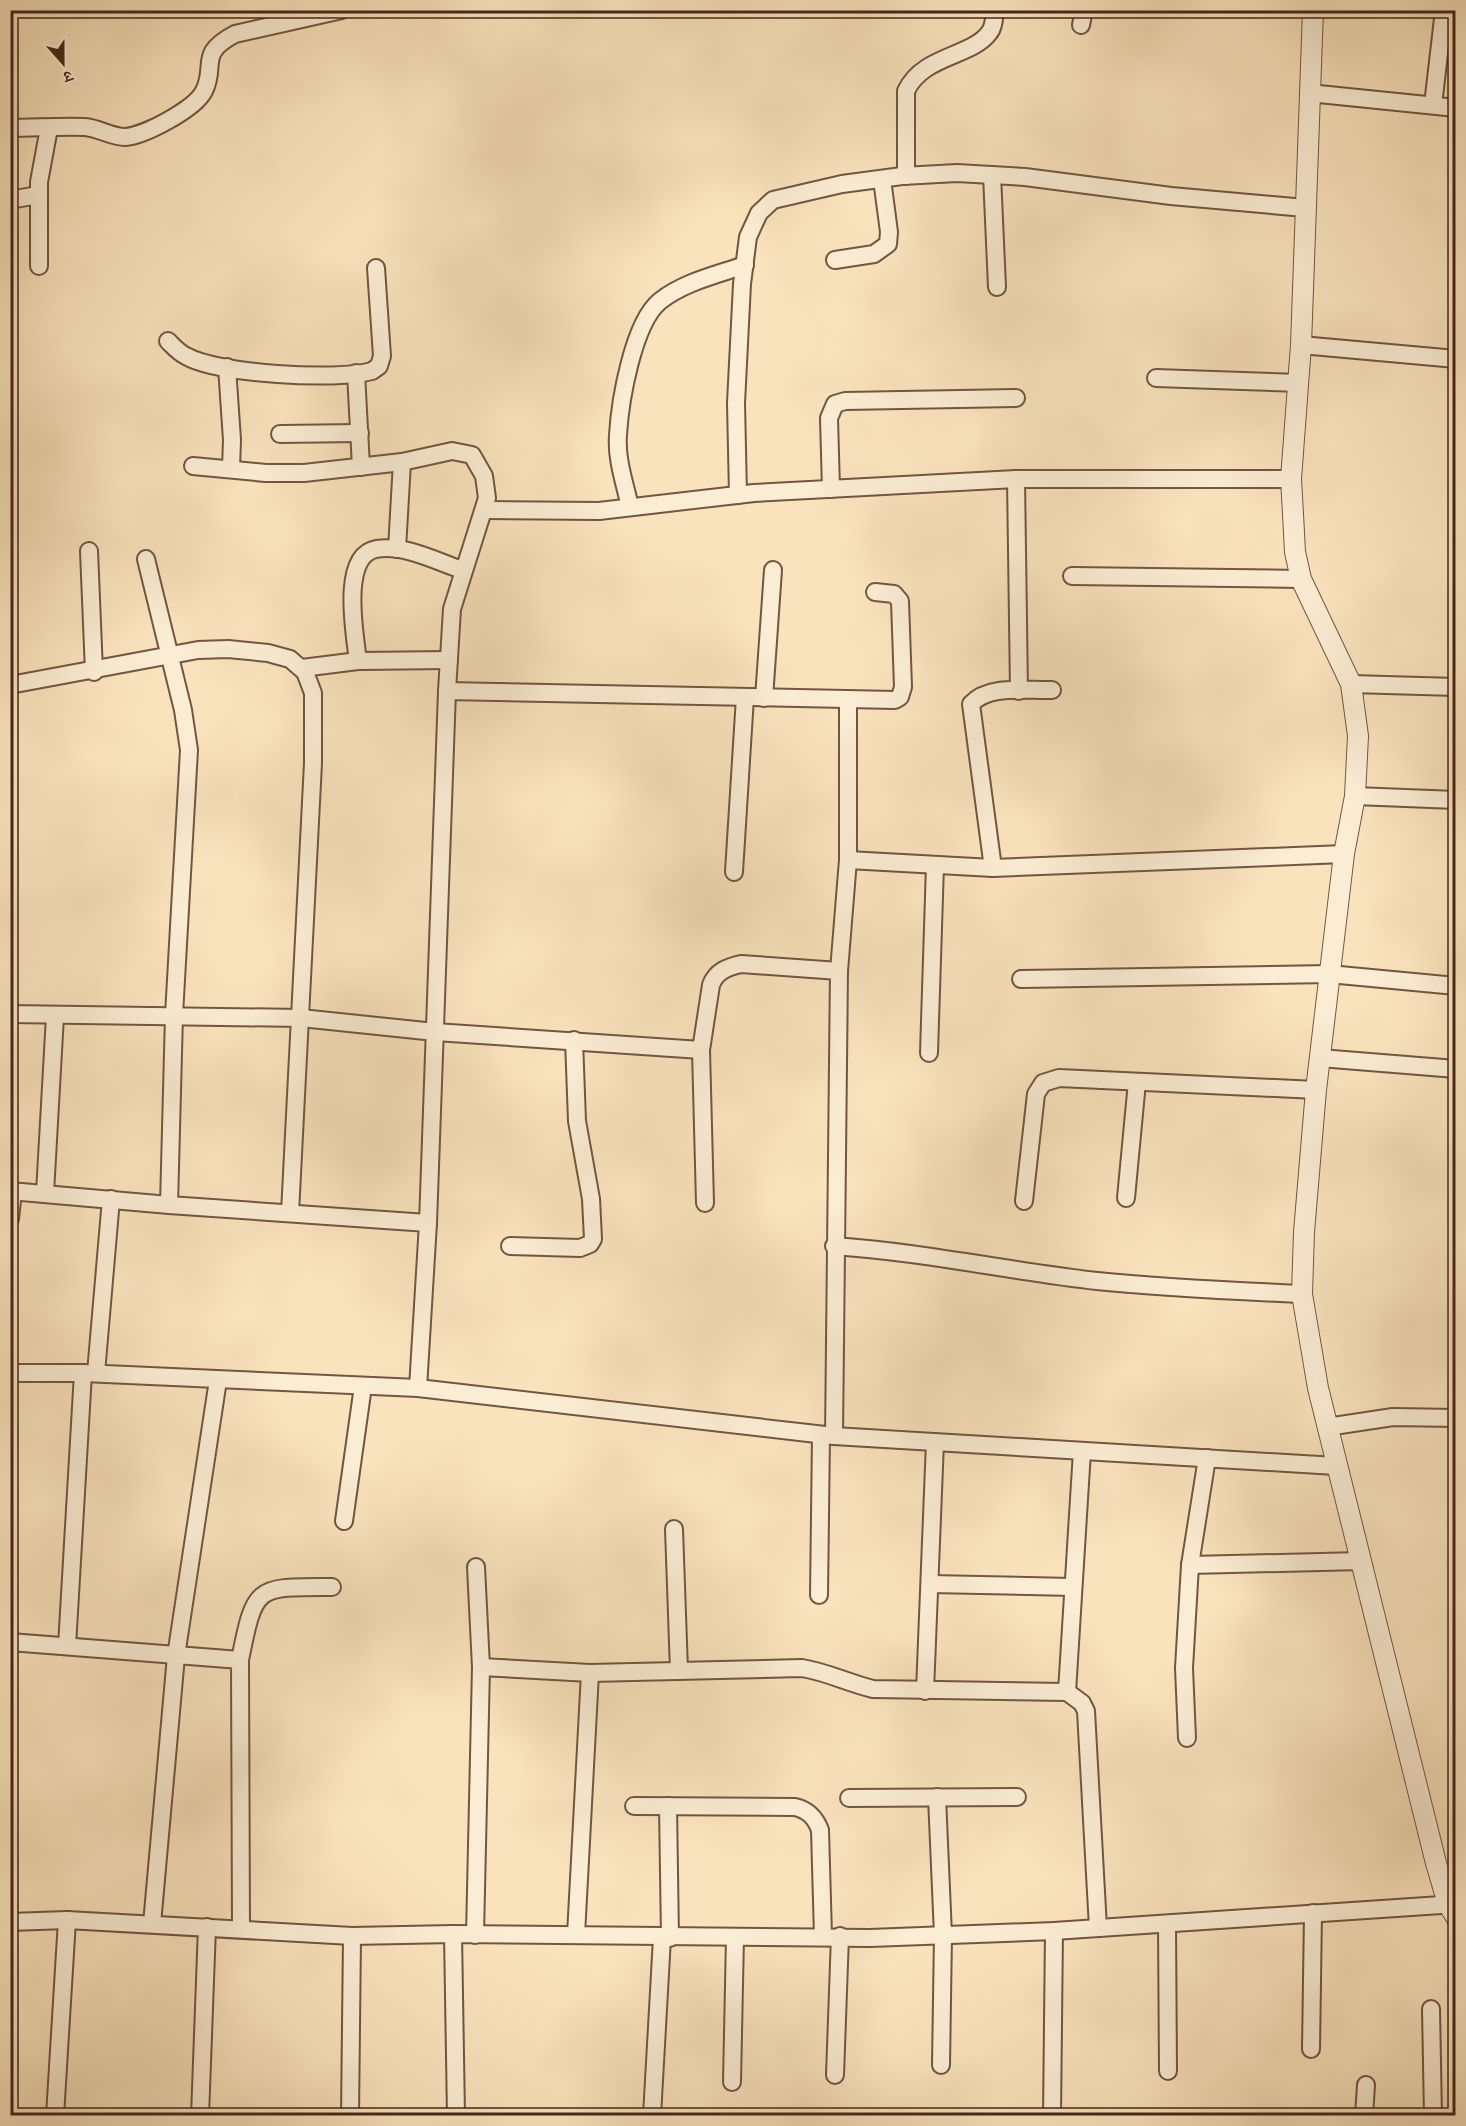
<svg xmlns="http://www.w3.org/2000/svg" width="1466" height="2126" viewBox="0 0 1466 2126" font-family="Alegreya,'Noto Serif Devanagari',serif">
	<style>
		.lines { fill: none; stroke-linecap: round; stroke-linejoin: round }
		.minor-casing { stroke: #735541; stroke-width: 20 }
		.tertiary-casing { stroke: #735541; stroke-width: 22 }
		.minor { stroke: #fbedd4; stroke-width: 16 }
		.tertiary { stroke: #fbedd4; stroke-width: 20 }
	</style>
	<rect width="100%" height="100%" fill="#f9e3bd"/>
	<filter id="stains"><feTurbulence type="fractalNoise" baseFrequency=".00333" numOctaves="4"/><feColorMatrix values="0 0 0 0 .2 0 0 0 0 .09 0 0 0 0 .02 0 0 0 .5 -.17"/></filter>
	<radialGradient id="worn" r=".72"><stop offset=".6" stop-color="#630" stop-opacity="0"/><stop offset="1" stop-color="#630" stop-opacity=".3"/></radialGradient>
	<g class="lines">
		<g class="minor-casing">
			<g id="minor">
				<path d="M1081,25L1084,10"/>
				<path d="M1309,93L1456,108"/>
				<path d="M1433,105L1444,10"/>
				<path d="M10,128C35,128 60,126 85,127C98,128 112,137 125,137C144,136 195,109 204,91C217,65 197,54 235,34L342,10"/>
				<path d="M992,175L997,287"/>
				<path d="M906,176V91C923,55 971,57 989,33C994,27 994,18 995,10"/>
				<path d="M10,200L38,195"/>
				<path d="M835,260L874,254L888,244L889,232L882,179"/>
				<path d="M39,266V182L49,128"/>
				<path d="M168,341C174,347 179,353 186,356C217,374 337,381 372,371L379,366L382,356L376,268"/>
				<path d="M1301,345L1456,359"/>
				<path d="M227,367L232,440L231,468"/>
				<path d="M356,373L361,467"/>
				<path d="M1156,378L1299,383"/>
				<path d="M280,434L360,433"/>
				<path d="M193,466L266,473H304L402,462L452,451L472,455L484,476L487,498L452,609L447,691"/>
				<path d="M1016,479L1019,691"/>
				<path d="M831,489L829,418L835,404L845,401L1016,398"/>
				<path d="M738,495L736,403L742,284L748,237L759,213L773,200L842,184L902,176L957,173L1025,177L1171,196L1305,208"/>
				<path d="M630,507C625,484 616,459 618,435C620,401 633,323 660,301C684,282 716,275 745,265"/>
				<path d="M485,510L599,511L754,493L1016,479H1291"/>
				<path d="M397,549L402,462"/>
				<path d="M89,551L94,672"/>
				<path d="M146,559L183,710L189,750L174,1015L169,1205"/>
				<path d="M1072,576L1301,579"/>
				<path d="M358,661C355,635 340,556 376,549C404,544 436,561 462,570"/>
				<path d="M302,668L358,661L449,660"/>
				<path d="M1351,684L1456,687"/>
				<path d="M10,685L198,650L228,649L268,653L290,659L305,672L313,693V763L290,1213"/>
				<path d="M764,698L773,570"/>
				<path d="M1355,796L1456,800"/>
				<path d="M848,860L993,868L1344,854"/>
				<path d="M993,868L971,704C989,684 1027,691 1052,690"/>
				<path d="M734,872L745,697"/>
				<path d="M1021,979L1329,974L1456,986"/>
				<path d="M10,1014L301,1018L435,1032L701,1050L711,985C716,971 728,967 741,964L839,971"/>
				<path d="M701,1050L705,1203"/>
				<path d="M929,1053L935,865"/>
				<path d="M1320,1058L1456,1069"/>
				<path d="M10,1191L169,1205L428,1223"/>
				<path d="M45,1193L55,1016"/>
				<path d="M1126,1198L1137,1082"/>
				<path d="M1024,1201L1036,1094L1043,1083L1059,1078L1316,1090"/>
				<path d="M10,1219L13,1191"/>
				<path d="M510,1246L580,1248L590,1244L593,1239L591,1199L577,1121L574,1040"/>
				<path d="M834,1246C922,1252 1009,1271 1097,1281C1165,1288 1234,1291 1302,1294"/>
				<path d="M10,1373H83L418,1388L834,1436L839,971L848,860V700"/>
				<path d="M96,1373L111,1199"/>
				<path d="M418,1388L428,1223L447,691L895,700L900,697L903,687L900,601L894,594L875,592"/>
				<path d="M1327,1427L1393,1417L1456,1418"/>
				<path d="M834,1436L1336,1466"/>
				<path d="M1207,1458L1190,1565L1361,1561"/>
				<path d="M344,1521L363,1386"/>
				<path d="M674,1529L679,1671"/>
				<path d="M476,1567L481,1667"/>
				<path d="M930,1584L1073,1587"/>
				<path d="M819,1595L821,1435"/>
				<path d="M10,1642L240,1660L241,1929"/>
				<path d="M67,1646L83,1373"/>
				<path d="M240,1660C255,1584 256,1587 332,1587"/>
				<path d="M925,1691L935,1442"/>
				<path d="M1067,1692L1082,1703L1086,1711L1098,1928"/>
				<path d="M1187,1738L1184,1668L1190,1565"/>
				<path d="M937,1797L943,1935L941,2065"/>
				<path d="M849,1798L1017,1797"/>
				<path d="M634,1806L795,1807C808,1810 815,1817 820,1830L823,1936"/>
				<path d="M668,1806L670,1938"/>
				<path d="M10,1922L67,1920L352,1936L453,1934L870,1938L1054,1931L1456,1904"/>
				<path d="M152,1924L176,1656L218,1380"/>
				<path d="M1167,1924L1168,2071"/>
				<path d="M453,1934L456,2116"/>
				<path d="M475,1935L481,1667L590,1673L802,1668C827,1672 848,1683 873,1689L1067,1692L1082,1451"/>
				<path d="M576,1935L590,1673"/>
				<path d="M1431,2009L1433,2116"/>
				<path d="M1311,2049L1313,1913"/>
				<path d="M835,2075L840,1936"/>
				<path d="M732,2082L735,1937"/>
				<path d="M55,2116L67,1920"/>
				<path d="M200,2116L207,1927"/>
				<path d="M350,2116L352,1936"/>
				<path d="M652,2116L662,1938"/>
				<path d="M1052,2116L1054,1931"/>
				<path d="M1364,2116L1366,2085"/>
			</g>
		</g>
		<g class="tertiary-casing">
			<path id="tertiary" d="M1313,10L1301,345L1291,479L1293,514L1295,552L1301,579L1351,684L1358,736L1355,796L1344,854L1316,1090L1304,1232L1302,1294L1318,1388L1436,1863L1448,1904L1456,1917"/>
		</g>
		<use href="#minor" class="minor"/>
		<use href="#tertiary" class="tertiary"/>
	</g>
	<rect width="1466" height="2126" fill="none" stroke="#f9e3bd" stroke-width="36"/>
	<rect x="12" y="12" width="1442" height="2102" fill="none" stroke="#462618" stroke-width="3"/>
	<rect x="18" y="18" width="1430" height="2090" fill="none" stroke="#462618" stroke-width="1.5"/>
	<g transform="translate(63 63) rotate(159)" stroke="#fbedd4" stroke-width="4.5" paint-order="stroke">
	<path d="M0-4.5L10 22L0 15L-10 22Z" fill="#462618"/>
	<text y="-9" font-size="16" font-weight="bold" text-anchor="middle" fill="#462618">उ</text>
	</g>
	<rect width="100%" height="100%" filter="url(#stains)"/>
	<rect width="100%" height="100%" fill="url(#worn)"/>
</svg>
